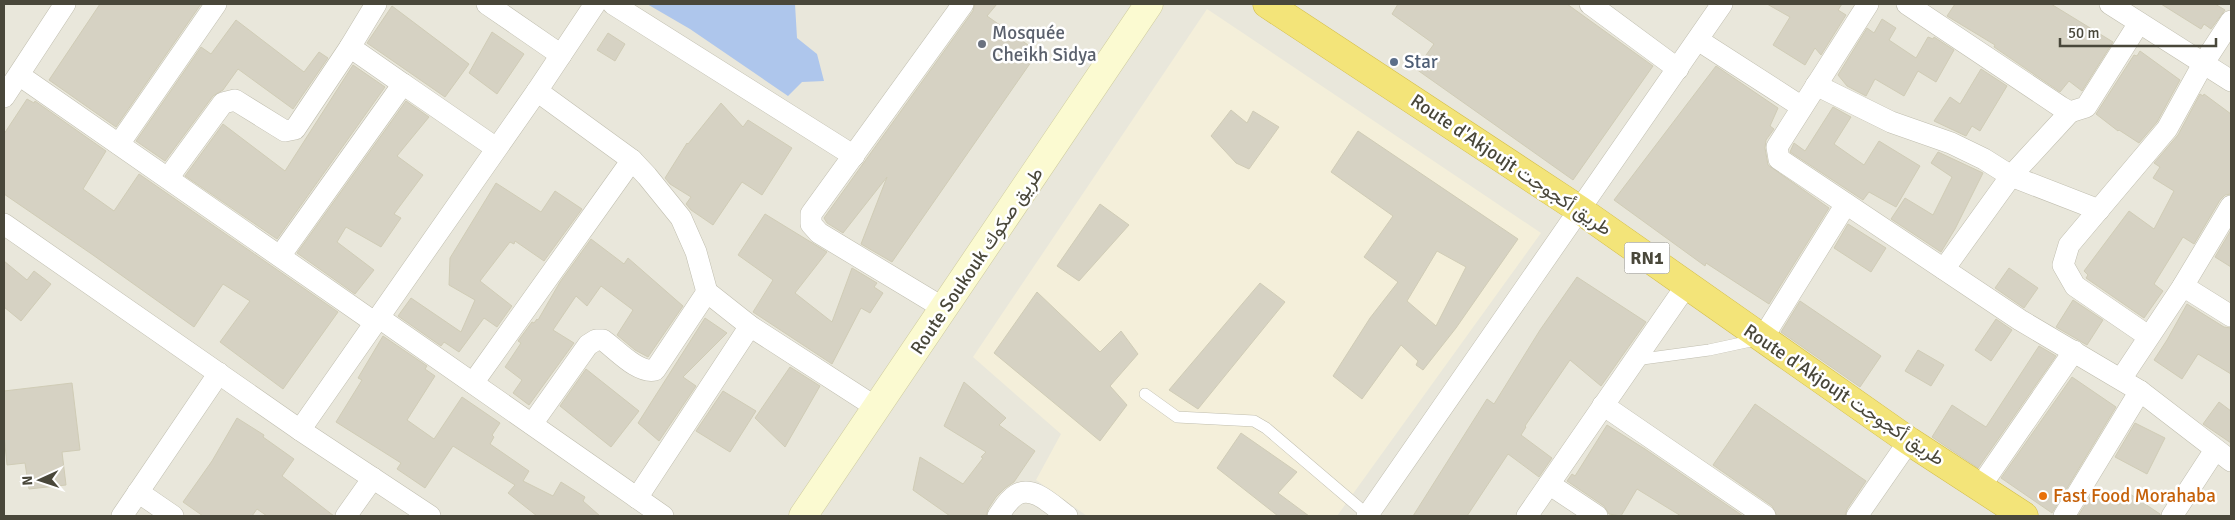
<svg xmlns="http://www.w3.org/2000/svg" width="2235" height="520" viewBox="0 0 2235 520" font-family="Signika,Vazirmatn,sans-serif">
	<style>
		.residential { fill: #e9e7db }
		.commercial { fill: #f4efda }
		.water { fill: #aec6ec }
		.building { fill: #d6d2c3; stroke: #d0ccb6; fill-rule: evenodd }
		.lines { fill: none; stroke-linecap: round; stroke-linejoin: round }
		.lane-casing { stroke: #c0beaf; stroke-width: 12 }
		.street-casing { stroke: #c0beaf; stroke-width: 22 }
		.secondary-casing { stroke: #cecb9e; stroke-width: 29 }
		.highway-casing { stroke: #d3bd49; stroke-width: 29 }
		.lane { stroke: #fff; stroke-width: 11 }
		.street { stroke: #fff; stroke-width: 21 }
		.secondary { stroke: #fbfad1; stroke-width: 28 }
		.highway { stroke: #f3e479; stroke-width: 28 }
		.worship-dot { fill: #6b7280; stroke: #fff; stroke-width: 2 }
		.service-dot { fill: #5c6f8a; stroke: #fff; stroke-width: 2 }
		.food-dot { fill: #e8710a; stroke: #fff; stroke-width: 2 }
		.labels { text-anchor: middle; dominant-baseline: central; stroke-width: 5; stroke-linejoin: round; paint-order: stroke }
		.shield { fill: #fff; stroke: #807e75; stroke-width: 1 }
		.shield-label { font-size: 18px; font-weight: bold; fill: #49473a }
		.worship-label { font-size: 19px; fill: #5b616d; stroke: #fff; text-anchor: start }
		.service-label { font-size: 19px; fill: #4e5e75; stroke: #fff; text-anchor: start }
		.street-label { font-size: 19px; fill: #49473a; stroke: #fff }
		.food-label { font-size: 19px; fill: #c56008; stroke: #fff; text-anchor: start }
	</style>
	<rect width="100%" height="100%" fill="#f5f4ec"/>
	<rect class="residential" x="4" y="4" width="2227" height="512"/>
	<path class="commercial" d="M1207,9L1541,233L1337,516H1087L1036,480L1061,434L973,357Z"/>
	<path class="water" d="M647,4H795L797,38L817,54L824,81L802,82L788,96L690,29Z"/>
	<g class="building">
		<path d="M100,4H201L116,127L49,80Z"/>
		<path d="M975,4H997L987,16L1038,52L892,262L861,244L887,177L843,233L827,223L824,218L973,11Z"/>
		<path d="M1398,4H1567L1653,66L1573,180L1416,69L1434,44L1392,14Z"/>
		<path d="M1767,4H1842L1838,10L1846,15L1821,55L1815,48L1805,65L1773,45L1790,17Z"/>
		<path d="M1955,4H2051L2113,42L2082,91L2069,81L2060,92L1994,47L1995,45L1947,16Z"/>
		<path d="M2161,4H2215L2225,10L2211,29L2204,24L2201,29Z"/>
		<path d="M392,6L469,64L445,97L367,43Z"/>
		<path d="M1882,19L1896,28L1889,40L1916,58L1928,37L1933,39L1934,37L1954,50L1936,82L1918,71L1904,96L1875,79L1866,96L1847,86L1838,75L1867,28L1874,33Z"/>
		<path d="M236,20L304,72L319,52L328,58L293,109L238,69L223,90L213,96L165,161L136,141L201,47L211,54Z"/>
		<path d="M492,32L524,54L497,94L469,73Z"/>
		<path d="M608,33L625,44L615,61L597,50Z"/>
		<path d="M2140,51L2180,80L2157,122L2139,143L2119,130L2118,131L2096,114L2134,55L2137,56Z"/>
		<path d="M353,65L385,87L277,239L185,176L223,124L285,171Z"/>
		<path d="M1716,66L1778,108L1770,126L1774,129L1766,140L1765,148L1768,165L1829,208L1769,304L1706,263L1705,266L1614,200Z"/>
		<path d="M1981,69L2007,86L1980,131L1972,126L1966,136L1934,121L1950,97L1960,104Z"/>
		<path d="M2200,94L2203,96L2204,94L2231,114V194L2225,195L2220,200L2194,244L2183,237L2154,284L2163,291L2144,318L2086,278L2088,275L2084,271L2129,211L2154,229L2174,191L2153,178L2160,167L2154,163L2178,135Z"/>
		<path d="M27,99L34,103L35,101L106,151L83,189L114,211L139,174L338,312L283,389L220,342L250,301L223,284L194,327L93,255L4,194V134Z"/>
		<path d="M406,101L429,117L397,156L423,175L394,214L401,218L381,247L346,227L337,242L374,270L355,294L297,253Z"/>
		<path d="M721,103L743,127L748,120L792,148L762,195L742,182L713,225L691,210L686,204L691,197L670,184L665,178L687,143L688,144Z"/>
		<path d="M1833,107L1851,117L1834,144L1864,165L1879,141L1920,166L1896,207L1869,192L1863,200L1790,152L1794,143L1805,151Z"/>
		<path d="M1231,110L1247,123L1253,111L1279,127L1249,169L1236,163L1211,136Z"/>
		<path d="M1358,131L1518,239L1456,328L1423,370L1416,365L1418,361L1401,345L1362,399L1333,376L1370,318L1398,282L1364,257L1393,216L1331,172ZM1437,251L1466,267L1436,326L1407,301Z"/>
		<path d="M1938,152L1983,173L1955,229L1941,252L1891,219L1905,198L1933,215L1952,177L1931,163Z"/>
		<path d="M496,183L541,212L555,191L582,209L544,261L515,241L514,244L510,242L480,281L512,306L497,327L484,318L459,352L444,342L441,346L398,316L411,298L461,332L475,300L449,285L450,258Z"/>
		<path d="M1100,204L1129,225L1079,281L1057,266Z"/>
		<path d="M765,214L827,252L795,293L832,322L852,268L877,283L874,287L883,293L870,313L861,308L832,364L753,312L773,280L738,255Z"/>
		<path d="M1848,224L1886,248L1871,272L1834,248Z"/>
		<path d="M2231,230V267L2215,257Z"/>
		<path d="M591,239L624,264L628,258L683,306L648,357L635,350L617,335L633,310L601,286L587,306L576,296L553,330L574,343L529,405L513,393L522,380L505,367L521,343L518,341L532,322L534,323L537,319L538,320L560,282Z"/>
		<path d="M4,261L27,280L34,271L51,284L21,321L4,307Z"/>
		<path d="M2009,268L2038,288L2024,308L1995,288Z"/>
		<path d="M1577,277L1646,322L1601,386L1570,360L1525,426L1526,427L1521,435L1552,458L1539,477L1508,454L1467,516H1413L1487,399L1494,404L1540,330Z"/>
		<path d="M1260,283L1285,302L1198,409L1169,390Z"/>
		<path d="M1037,292L1100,352L1121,331L1138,354L1110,386L1127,405L1100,441L994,353Z"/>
		<path d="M2073,300L2103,320L2087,345L2056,327Z"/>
		<path d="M1800,301L1881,356L1860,387L1781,332Z"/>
		<path d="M2187,304L2224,327L2231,328V374L2198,354L2182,379L2154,360L2167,340Z"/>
		<path d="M705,318L727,333L683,377L696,386L659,441L638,423Z"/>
		<path d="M1996,319L2012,330L1991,361L1975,350Z"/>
		<path d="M383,336L427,366L425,369L435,376L407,420L434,439L462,397L500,423L492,435L494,437L490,444L529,471L523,481L553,496L561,482L585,497L583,501L600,516H537L508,493L515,485L453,446L425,488L397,469L401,463L336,422L362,380L358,378Z"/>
		<path d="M2039,346L2056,356L1978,468L1932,437L1952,405L1986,427Z"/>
		<path d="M1918,350L1944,365L1931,386L1905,371Z"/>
		<path d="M790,367L820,386L785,447L755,418Z"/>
		<path d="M586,369L639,411L611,447L560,406Z"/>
		<path d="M2072,377L2116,407L2052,513L2001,478Z"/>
		<path d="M964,382L1006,418L999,425L1035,451L1014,482L1005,488L996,497L988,509L986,516H950L913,490L920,457L963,484L983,458L981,457L986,452L944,426Z"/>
		<path d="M72,383L80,450L62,452L66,485L29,489L25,463L7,465L4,435V391Z"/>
		<path d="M723,391L756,411L730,452L696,431Z"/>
		<path d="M2219,402L2231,411V443L2203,424Z"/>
		<path d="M1755,404L1866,481L1847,509L1845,516H1777L1772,506L1713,465Z"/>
		<path d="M237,418L264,435L263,437L294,459L282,476L334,516H267L257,509L252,516H203L183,502L212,461Z"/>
		<path d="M2135,423L2165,438L2147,474L2115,457Z"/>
		<path d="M1607,425L1645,449L1743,516H1681L1637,489L1621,516L1609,514L1604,506L1567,481L1572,474L1575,476Z"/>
		<path d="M1241,433L1297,472L1278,493L1309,516H1278L1217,468Z"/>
		<path d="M2094,491L2119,505L2127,492L2160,514V516H2078Z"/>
	</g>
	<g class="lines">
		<g class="lane-casing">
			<g id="lane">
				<path d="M1635,360L1709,350L1760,339"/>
				<path d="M1145,394L1177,417L1254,421L1266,428L1368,515"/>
			</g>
		</g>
		<g class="street-casing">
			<g id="street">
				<path d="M487,4L561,55"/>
				<path d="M613,4L854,156"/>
				<path d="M1590,4L1678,69"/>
				<path d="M1868,4L1777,147L1779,159L2020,320L2140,391L2231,461"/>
				<path d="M1907,4L2061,107L2070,112L2086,107L2139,23"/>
				<path d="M2110,4L2231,81"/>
				<path d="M1698,40L1802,107"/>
				<path d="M19,75L374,322"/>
				<path d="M403,84L496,148"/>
				<path d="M1816,85L1891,122L1951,143L1984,159L2011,176L2099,210"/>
				<path d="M537,91L632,160L647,176L681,218L696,252L707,292L750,326L877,408"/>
				<path d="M4,97L65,4"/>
				<path d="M119,144L216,4"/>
				<path d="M168,178L223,103L235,100L285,131L295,129L350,47"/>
				<path d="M4,224L300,430L430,516"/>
				<path d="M280,256L403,84L350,47L376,4"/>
				<path d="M1944,269L2011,176L2070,112"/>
				<path d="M2183,286L2231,316"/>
				<path d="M945,309L819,233L811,224V214L963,4"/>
				<path d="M378,317L663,516"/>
				<path d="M2148,336L2075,286L2063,265L2069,245L2167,129L2203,64L2231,21"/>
				<path d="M1762,339L1846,204"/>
				<path d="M2121,379L2183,286L2231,206"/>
				<path d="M473,383L632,160"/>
				<path d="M1603,405L1765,516"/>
				<path d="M532,424L588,345L596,340H603C617,350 638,374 655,370L707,292"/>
				<path d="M300,430L537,91L595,4"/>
				<path d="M1549,484L1597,516"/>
				<path d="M1980,487L2074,351"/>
				<path d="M138,492L173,516"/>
				<path d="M637,498L750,326"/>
				<path d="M122,516L219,373"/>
				<path d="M346,516L373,478"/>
				<path d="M998,516C1003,509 1008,500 1016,495C1033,484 1054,507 1067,516"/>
				<path d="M1367,516L1722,4"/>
				<path d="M1527,516L1686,286"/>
				<path d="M1857,516L1909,441"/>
				<path d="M2064,516L2140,391"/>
				<path d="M2172,516L2215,450"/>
			</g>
		</g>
		<g class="secondary-casing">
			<path id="secondary" d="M803,516L1149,4"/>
		</g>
		<g class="highway-casing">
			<path id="highway" d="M1267,4L1580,210L1909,441L2024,516"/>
		</g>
		<use href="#lane" class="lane"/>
		<use href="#street" class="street"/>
		<use href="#secondary" class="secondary"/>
		<use href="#highway" class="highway"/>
	</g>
	<circle class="worship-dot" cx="982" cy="44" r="5"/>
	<circle class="service-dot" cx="1394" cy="62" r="5"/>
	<circle class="food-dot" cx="2043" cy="496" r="5"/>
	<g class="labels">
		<rect class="shield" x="1624.5" y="242.5" width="45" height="31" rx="4"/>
		<g class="shield-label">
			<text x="1647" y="258">RN1</text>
		</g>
		<g class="worship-label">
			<text x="992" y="33">Mosquée<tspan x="992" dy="22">Cheikh Sidya</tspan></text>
		</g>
		<g class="service-label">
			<text x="1404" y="62">Star</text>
		</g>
		<g class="street-label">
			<text transform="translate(1511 165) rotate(34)">Route d'Akjoujt طريق أكجوجت</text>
			<text transform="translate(977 261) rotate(-56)">Route Soukouk طريق صكوك</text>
			<text transform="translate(1844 395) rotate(34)">Route d'Akjoujt طريق أكجوجت</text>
		</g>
		<g class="food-label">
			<text x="2053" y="496">Fast Food Morahaba</text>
		</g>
	</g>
	<rect width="2235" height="520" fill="none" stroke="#49473a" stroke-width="10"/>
	<g transform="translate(40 480) rotate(267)" stroke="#ffffff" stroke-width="4" paint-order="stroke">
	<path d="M0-4L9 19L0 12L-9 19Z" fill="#49473a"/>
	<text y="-8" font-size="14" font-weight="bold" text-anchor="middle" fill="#49473a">N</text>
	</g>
	<path d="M2060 38v8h156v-8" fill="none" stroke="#49473a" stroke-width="2.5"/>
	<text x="2068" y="38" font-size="15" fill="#49473a" stroke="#ffffff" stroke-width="4" paint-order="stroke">50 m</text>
</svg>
